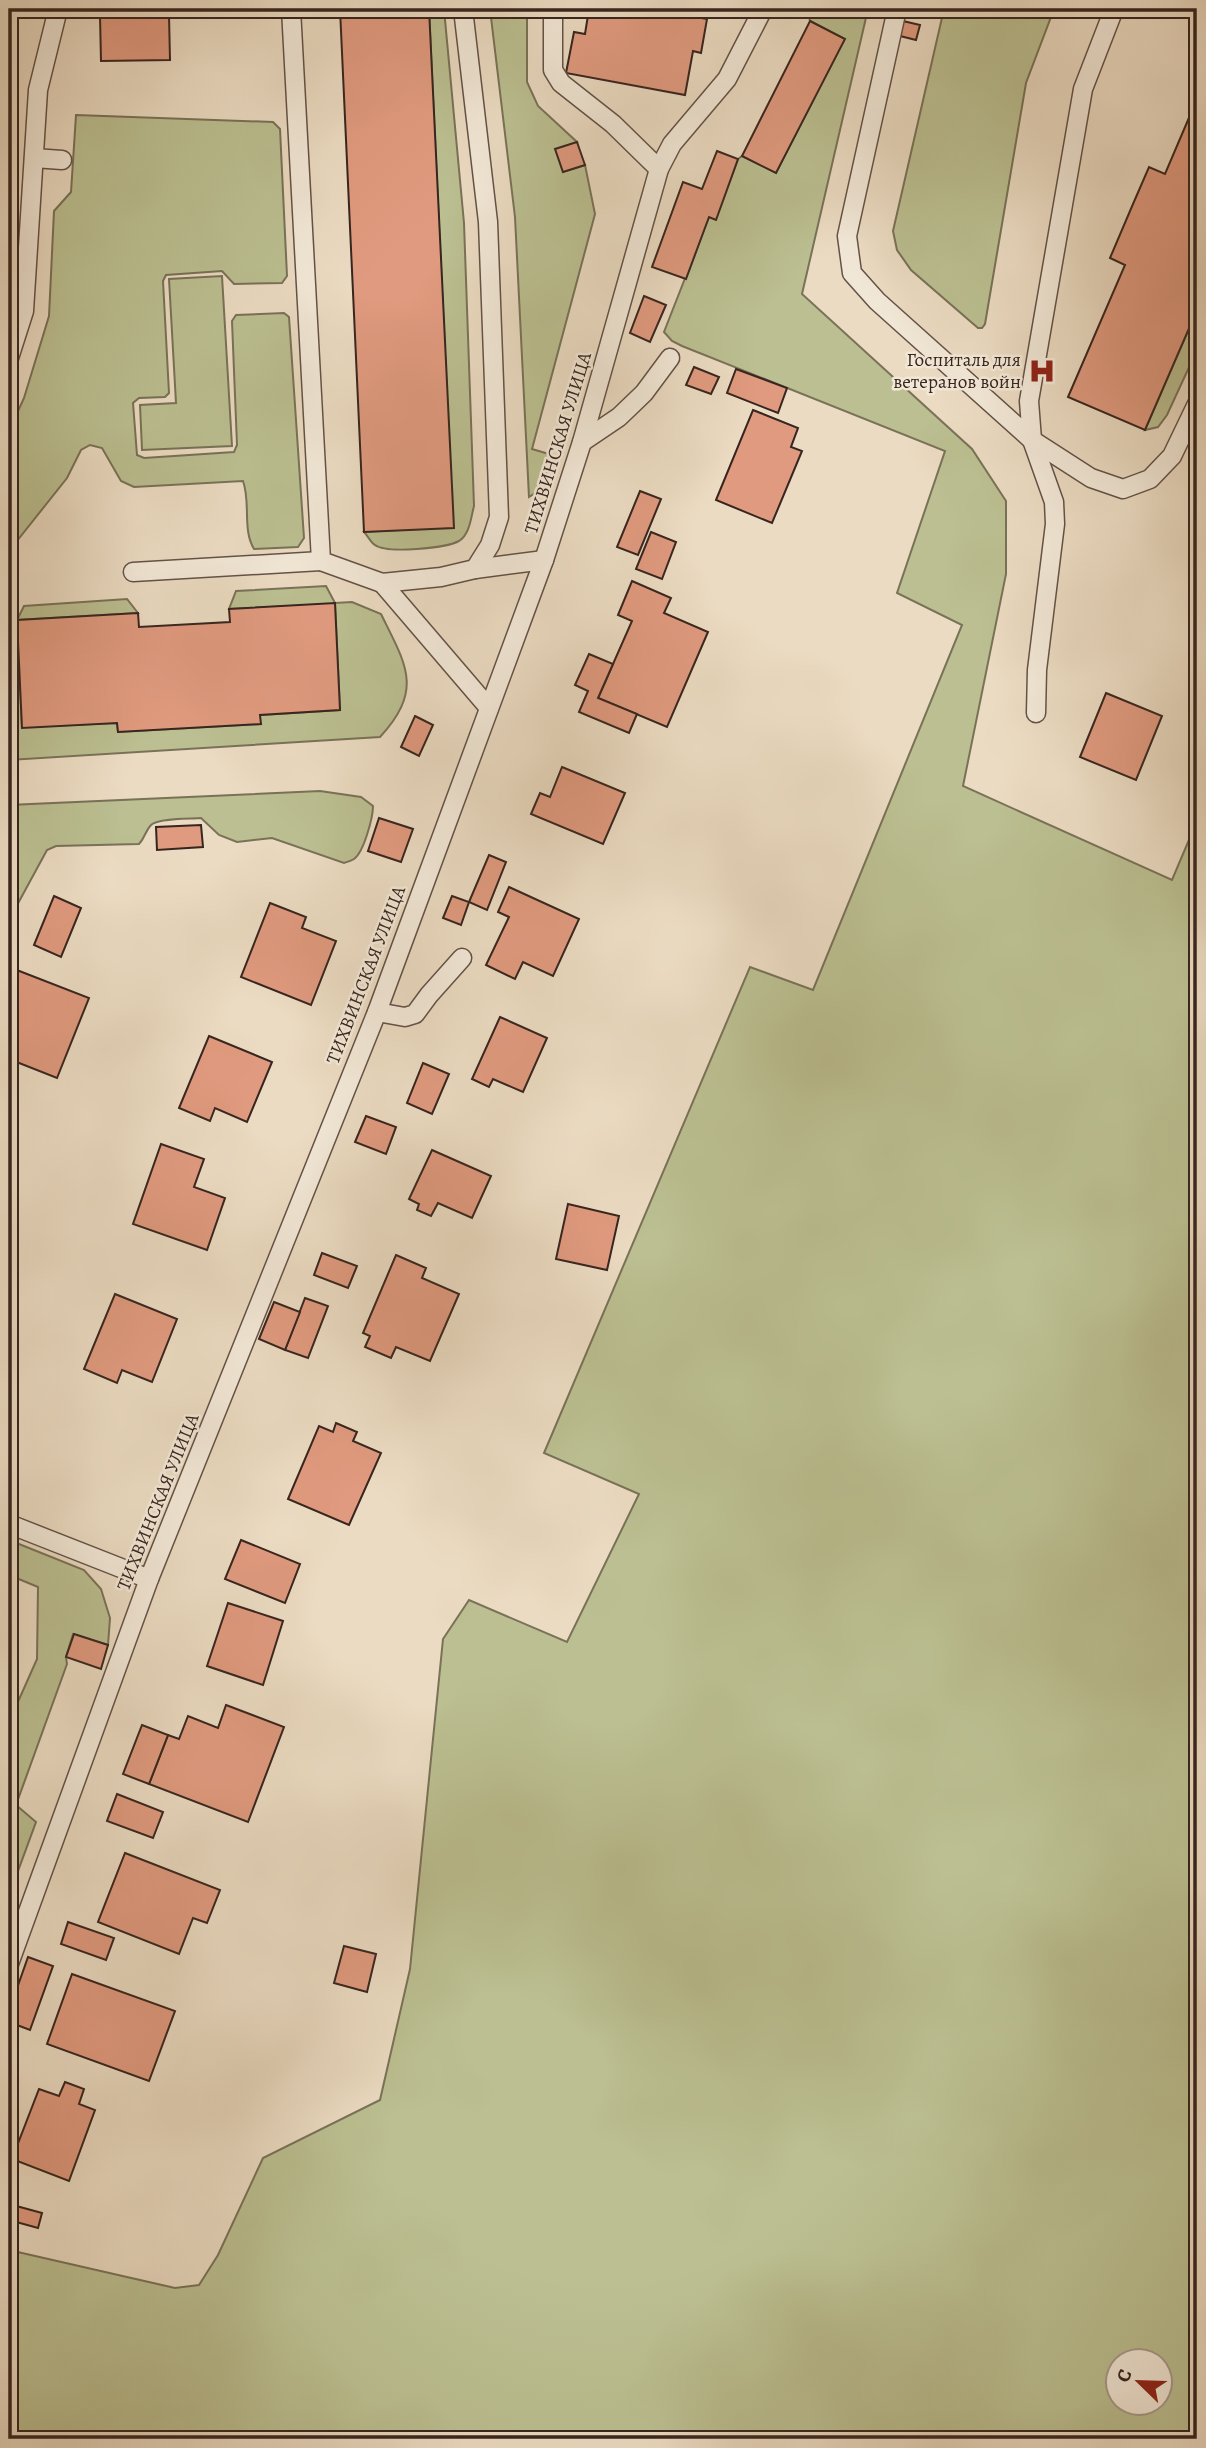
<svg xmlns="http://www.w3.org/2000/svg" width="1206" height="2448" viewBox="0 0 1206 2448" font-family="Alegreya,serif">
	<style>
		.green { fill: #bbbf91; stroke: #797258; stroke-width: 2; fill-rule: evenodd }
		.building { fill: #e09a7f; stroke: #37251f; stroke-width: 2 }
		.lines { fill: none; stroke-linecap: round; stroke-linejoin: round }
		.service-casing { stroke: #645248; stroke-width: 21 }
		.service { stroke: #f2e8d7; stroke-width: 18 }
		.labels { text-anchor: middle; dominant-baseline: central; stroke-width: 5; stroke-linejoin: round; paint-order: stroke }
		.poi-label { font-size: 19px; fill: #37251f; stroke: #f2e8d7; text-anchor: end }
		.street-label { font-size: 19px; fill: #37251f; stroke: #f2e8d7 }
	</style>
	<rect width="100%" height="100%" fill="#ebdbc2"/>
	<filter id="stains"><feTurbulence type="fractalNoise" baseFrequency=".00286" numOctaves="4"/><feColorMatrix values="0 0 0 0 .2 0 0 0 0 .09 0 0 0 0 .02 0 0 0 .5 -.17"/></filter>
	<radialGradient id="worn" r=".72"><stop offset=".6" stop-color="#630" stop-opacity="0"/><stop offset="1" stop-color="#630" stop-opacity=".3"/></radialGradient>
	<g class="green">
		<path d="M429,9H444L464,223L474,506C471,517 470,534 459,541C446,548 387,554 375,545C371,543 368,536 364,532L453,527Z"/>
		<path d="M490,9H527V82L538,106L577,142L556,150L563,172L585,165L595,214L532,449L549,454C547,472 547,487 529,497L515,217Z"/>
		<path d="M807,9H868L802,294L972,449L1006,501V574L963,786L1172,880L1197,821V2439H9V2250L175,2288L199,2285L218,2255L263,2158L380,2100L410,1969L443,1639L469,1600L567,1642L639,1494L544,1453L750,967L813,990L962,625L897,593L945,451L682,346L672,341L664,332L709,217L716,219L738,159L742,156L776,173L844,39L810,21ZM1118,2360H1160V2402H1118Z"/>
		<path d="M944,9H1054L1026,83L985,324L982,328H978L911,270L897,250L893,231Z"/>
		<path d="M76,115L273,122L280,129L287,276L282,283L234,284L222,271L166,275L163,281L169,393L165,397L139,398L133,403L137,455L144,458L234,452L237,445L232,321L236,315L284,313L289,317L304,538L298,547L254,549C242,529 251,503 243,481L134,487L121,481L102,448L90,445L81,450L67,478L9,551V431L24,398L49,316L54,211L71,192Z"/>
		<path d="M222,276L232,446L142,450L140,405L176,403L169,279Z"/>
		<path d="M1197,310V350L1167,415L1158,427L1145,430Z"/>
		<path d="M326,586L335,603L352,602L381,614C406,665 424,689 380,737L9,760V621L17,620L24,606L127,599L138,613L17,620L22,727L117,723L118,732L260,724V715L340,710L335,604L229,609L236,591Z"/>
		<path d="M320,791L361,797L373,806C373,817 364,852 354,859C351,861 347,862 344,863L272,838L237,842L219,835L201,818C191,819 157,818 151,825C145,831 145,838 139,844L56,846L47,850L9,920V805Z"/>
		<path d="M9,1540L84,1570L101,1589L110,1618L108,1645L73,1634L66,1657L67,1664L16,1805L36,1822L11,1890L9,1887V1722L37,1659L38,1587L9,1575Z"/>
	</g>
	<g class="building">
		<path d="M340,9H429L454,528L364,532Z"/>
		<path d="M589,9H653L707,19L701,53L693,51L685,95L566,73L574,32L585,34Z"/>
		<path d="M169,15L170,60L101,61L100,16Z"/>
		<path d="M810,21L845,39L776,173L742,156Z"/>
		<path d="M903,21L920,25L916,40L900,36Z"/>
		<path d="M1197,99V310L1145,430L1068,397L1125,265L1110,258L1133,204L1149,167L1165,174Z"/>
		<path d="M577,142L585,165L563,172L555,149Z"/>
		<path d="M717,151L738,159L716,220L709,217L686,279L652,267L683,182L702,189Z"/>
		<path d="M644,296L666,305L650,342L630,333Z"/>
		<path d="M694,367L719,377L711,394L686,385Z"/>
		<path d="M736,369L787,388L778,413L727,393Z"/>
		<path d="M753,410L798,428L791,447L802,451L772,523L716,500Z"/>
		<path d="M640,491L661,499L638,555L617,547Z"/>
		<path d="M651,532L676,542L662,579L636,569Z"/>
		<path d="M632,581L671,598L664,613L708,632L667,727L598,698L632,621L618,615Z"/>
		<path d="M335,603L340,710L260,715L261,724L118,732L117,723L22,728L17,620L138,613L139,627L230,622L229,609Z"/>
		<path d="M589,654L613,664L598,698L637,714L629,733L579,712L588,691L575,685Z"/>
		<path d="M1106,693L1162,716L1136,780L1080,757Z"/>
		<path d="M415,716L433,725L419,756L401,747Z"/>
		<path d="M562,767L625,793L603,844L531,814L540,793L550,797Z"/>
		<path d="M379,818L413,829L401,862L368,851Z"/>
		<path d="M201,825L203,847L157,850L156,827Z"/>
		<path d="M489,855L506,862L487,910L469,902Z"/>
		<path d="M509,887L579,919L553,976L523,962L515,979L486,965L509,917L498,912Z"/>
		<path d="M54,896L81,908L61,957L34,945Z"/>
		<path d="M452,896L469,902L461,925L443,918Z"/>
		<path d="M270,903L306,917L302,928L336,941L311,1005L241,977Z"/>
		<path d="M9,967L89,998L57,1078L9,1059Z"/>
		<path d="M500,1017L547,1038L523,1092L493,1079L489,1087L472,1079Z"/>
		<path d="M209,1036L272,1062L247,1122L215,1108L210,1121L179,1108Z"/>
		<path d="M423,1063L449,1074L432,1114L407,1103Z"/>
		<path d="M366,1116L396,1127L386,1154L355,1142Z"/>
		<path d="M161,1144L204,1159L194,1187L225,1198L207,1250L133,1224Z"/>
		<path d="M432,1150L491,1176L472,1218L438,1203L431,1216L417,1210L419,1204L409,1199Z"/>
		<path d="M568,1204L619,1216L607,1270L556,1259Z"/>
		<path d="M322,1253L357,1266L348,1288L314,1275Z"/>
		<path d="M396,1255L426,1268L422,1278L459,1294L430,1361L396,1347L391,1358L365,1347L370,1336L363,1333Z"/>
		<path d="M115,1294L177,1319L152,1382L122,1370L117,1383L84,1369Z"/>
		<path d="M305,1298L328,1306L308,1358L285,1350Z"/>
		<path d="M274,1302L300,1312L285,1350L259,1339Z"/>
		<path d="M336,1423L357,1432L353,1441L381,1453L349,1525L288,1499L319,1426L333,1432Z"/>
		<path d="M241,1540L300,1564L285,1603L225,1579Z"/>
		<path d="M228,1603L283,1621L263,1685L207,1666Z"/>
		<path d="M74,1634L108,1645L101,1669L66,1657Z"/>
		<path d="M226,1705L284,1727L248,1822L149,1784L168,1735L179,1739L188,1716L218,1728Z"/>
		<path d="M142,1725L168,1735L149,1784L123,1774Z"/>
		<path d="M117,1794L163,1812L153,1838L107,1821Z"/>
		<path d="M125,1853L220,1890L207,1923L193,1918L179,1954L98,1922Z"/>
		<path d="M68,1922L114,1938L106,1960L61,1944Z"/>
		<path d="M344,1946L376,1954L367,1992L334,1983Z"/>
		<path d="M28,1957L53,1966L30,2030L9,2022V2011Z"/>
		<path d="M72,1974L175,2011L149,2081L47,2044Z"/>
		<path d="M65,2082L84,2089L79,2104L95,2110L69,2181L12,2159L39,2089L59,2096Z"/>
		<path d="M9,2204L42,2213L38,2228L9,2220Z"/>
	</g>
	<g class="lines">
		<g class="service-casing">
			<g id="service">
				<path d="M291,9L321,561L382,583L441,577L475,569L490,545L499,517L488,222L463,9"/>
				<path d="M553,9V70L561,83L613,124L659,169"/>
				<path d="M897,9L847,236L852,273L877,301L1032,440L1029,401L1083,89L1114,9"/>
				<path d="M34,158L62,160"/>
				<path d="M9,358L24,311L38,90L58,9"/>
				<path d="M1032,440L1054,502L1055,524L1037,670L1036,713"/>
				<path d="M1032,440L1091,478L1123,489L1150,479L1172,456L1197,404"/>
				<path d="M582,442L619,417L644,393L670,358"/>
				<path d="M475,569L544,560"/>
				<path d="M133,572L321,561"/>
				<path d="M382,583L489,708"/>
				<path d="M377,1012L405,1017L415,1014L429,995L462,958"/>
				<path d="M9,1524L149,1579"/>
				<path d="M9,1964L149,1579L377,1012L544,560L582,442L659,169L672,144L727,79L763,9"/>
			</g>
		</g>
		<use href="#service" class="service"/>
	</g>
	<defs>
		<g id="hospital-bare" transform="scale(2.1)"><path d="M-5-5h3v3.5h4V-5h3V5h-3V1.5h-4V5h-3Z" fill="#8f2418" stroke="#f2e8d7" stroke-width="2.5" paint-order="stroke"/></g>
	</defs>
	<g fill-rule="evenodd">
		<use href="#hospital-bare" x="1042" y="371"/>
	</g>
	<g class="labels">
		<g class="poi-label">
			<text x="1021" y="360">Госпиталь для<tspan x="1021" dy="22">ветеранов войн</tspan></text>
		</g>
		<g class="street-label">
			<text transform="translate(558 443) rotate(-73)">ТИХВИНСКАЯ УЛИЦА</text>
			<text transform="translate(366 975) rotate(-69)">ТИХВИНСКАЯ УЛИЦА</text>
			<text transform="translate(158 1502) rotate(-68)">ТИХВИНСКАЯ УЛИЦА</text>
		</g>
	</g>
	<rect width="1206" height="2448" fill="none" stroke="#ebdbc2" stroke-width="35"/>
	<rect x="10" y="10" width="1185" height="2427" fill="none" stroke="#37251f" stroke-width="3.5"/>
	<rect x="18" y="18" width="1171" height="2413" fill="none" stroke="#37251f" stroke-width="2"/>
	<g transform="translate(1139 2382) rotate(293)"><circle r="33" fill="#f2e8d7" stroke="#a79a8d" stroke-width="2"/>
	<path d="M0-5L12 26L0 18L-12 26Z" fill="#8f2418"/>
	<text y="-10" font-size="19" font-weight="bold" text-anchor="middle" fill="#37251f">С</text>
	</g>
	<rect width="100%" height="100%" filter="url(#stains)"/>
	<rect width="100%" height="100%" fill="url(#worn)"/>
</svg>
